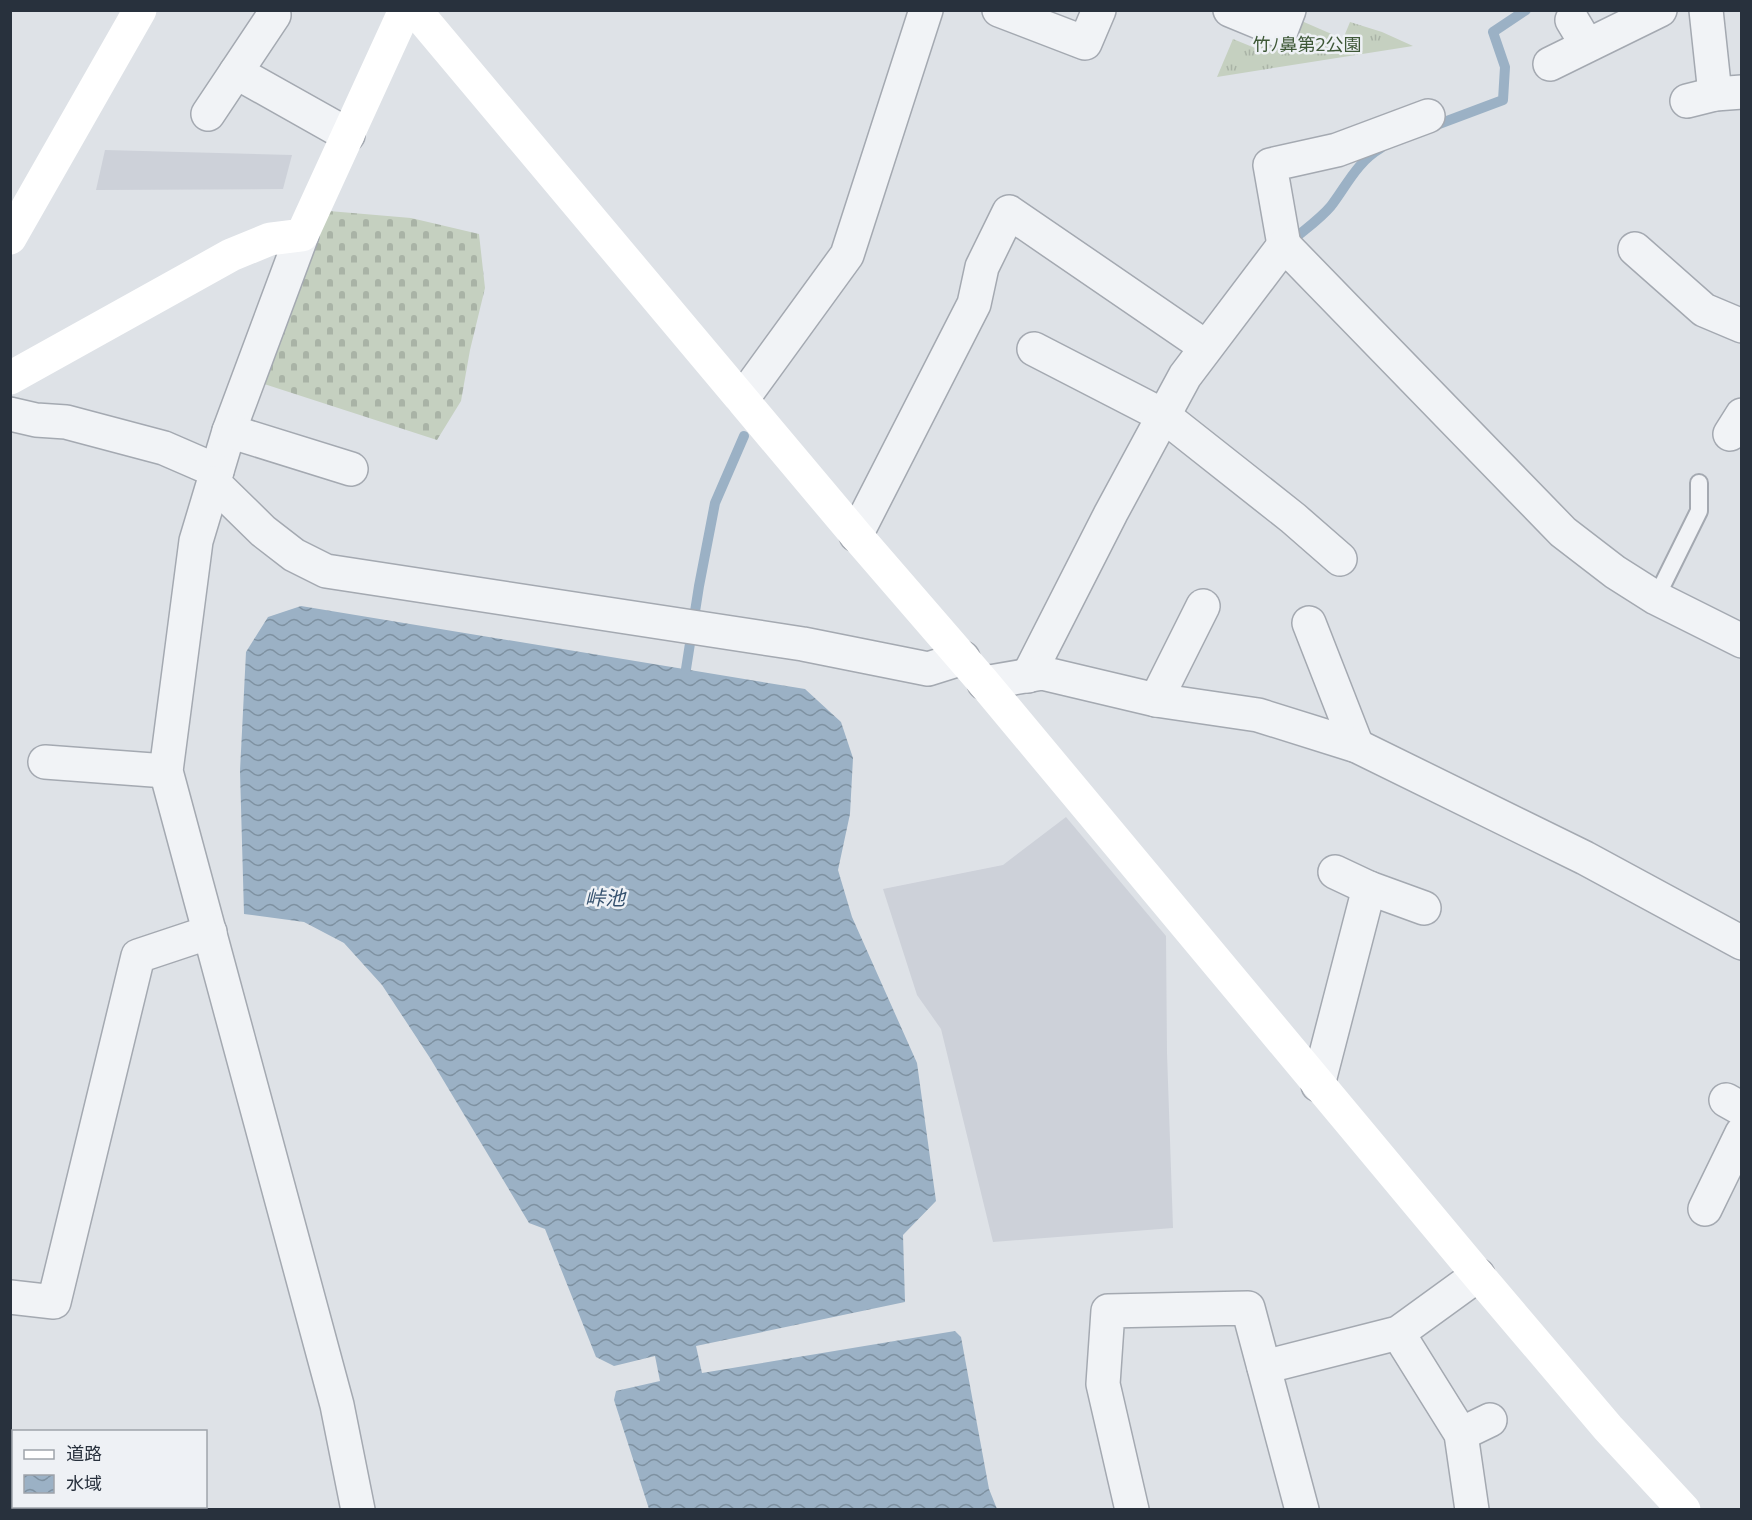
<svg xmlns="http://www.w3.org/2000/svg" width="1752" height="1520" viewBox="0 0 1752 1520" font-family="Commissioner,'Noto Sans JP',sans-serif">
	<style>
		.built { fill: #cdd1d9 }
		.grass { fill: url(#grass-tufts) }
		.cemetery { fill: url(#cemetery-stones) }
		.water { fill: url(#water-waves) }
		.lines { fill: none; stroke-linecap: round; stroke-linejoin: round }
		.stream { stroke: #9bb1c5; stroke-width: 10 }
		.lane-casing { stroke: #a4a9b1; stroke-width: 20 }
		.street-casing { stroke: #a4a9b1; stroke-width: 36 }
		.lane { stroke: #f1f3f6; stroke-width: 16 }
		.street { stroke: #f1f3f6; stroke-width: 33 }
		.secondary { stroke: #fff; stroke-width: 33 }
		.labels { text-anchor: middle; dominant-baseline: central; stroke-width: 5; stroke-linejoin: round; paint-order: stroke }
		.park-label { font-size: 18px; fill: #3e5837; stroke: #eef1f5 }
		.water-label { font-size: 20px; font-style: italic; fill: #35516e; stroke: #eef1f5 }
	</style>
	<defs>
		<pattern id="grass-tufts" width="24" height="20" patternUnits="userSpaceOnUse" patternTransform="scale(1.5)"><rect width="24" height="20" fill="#c5d0c0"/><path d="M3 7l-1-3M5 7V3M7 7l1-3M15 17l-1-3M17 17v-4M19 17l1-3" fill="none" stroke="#a9b3a6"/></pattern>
		<pattern id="cemetery-stones" width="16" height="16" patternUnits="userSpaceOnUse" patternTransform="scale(1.5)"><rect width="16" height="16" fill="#c5d0c0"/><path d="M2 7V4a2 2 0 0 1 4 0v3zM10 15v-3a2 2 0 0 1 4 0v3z" fill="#a9b3a6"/></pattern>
		<pattern id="water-waves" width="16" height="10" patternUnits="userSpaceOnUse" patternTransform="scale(1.5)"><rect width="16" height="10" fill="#9bb1c5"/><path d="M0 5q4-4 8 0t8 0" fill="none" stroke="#7e91a1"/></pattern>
	</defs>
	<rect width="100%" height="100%" fill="#dee2e7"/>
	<g class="built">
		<path d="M105,150L292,155L283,189L96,190Z"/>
		<path d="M1066,817L1166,936L1167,1053L1173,1228L993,1242L941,1029L917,995L883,889L1003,865Z"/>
	</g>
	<path class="grass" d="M1297,19L1343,39L1350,22L1382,32L1413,46L1217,77L1233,39L1255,48L1260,36L1286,48Z"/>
	<path class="cemetery" d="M329,211L411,218L479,234L485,288L470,350L461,401L437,440L258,382Z"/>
	<path class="water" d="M301,606L805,689L841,722L853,758L850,814L838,870L852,917L917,1063L936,1201L903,1235L905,1302L696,1346L702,1373L955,1331L961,1337L989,1489L997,1509H649L614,1400L616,1391L660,1381L655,1356L614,1366L596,1357L545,1229L529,1223L430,1058L382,985L344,943L304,922L244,914L240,771L246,652L268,617Z"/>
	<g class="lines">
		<g class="stream">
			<path d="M1431,127L1503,100L1505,67L1493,32L1526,10"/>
			<path d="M1295,238C1307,228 1321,218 1331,206C1347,185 1357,162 1381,148"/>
			<path d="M686,669L699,586L715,503L744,436"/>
		</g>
		<g class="lane-casing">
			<path id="lane" d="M1656,598L1699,511V483"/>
		</g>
		<g class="street-casing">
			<g id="street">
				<path d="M999,10L1085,43L1099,10"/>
				<path d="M1230,10L1281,31L1289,10"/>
				<path d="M1706,10L1715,94"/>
				<path d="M1572,20L1587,45"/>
				<path d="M1550,64L1660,10"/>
				<path d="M236,72L348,135"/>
				<path d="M1687,101L1715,94L1742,92"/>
				<path d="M208,114L274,15"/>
				<path d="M302,235L229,431L196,541L166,771L337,1405L358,1510"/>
				<path d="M1284,245L1270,165L1337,150L1428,116"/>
				<path d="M1635,249L1704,310L1742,326"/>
				<path d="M1034,349L1164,416L1293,518L1340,559"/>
				<path d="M743,398L847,255L926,10"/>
				<path d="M10,414L36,420L66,422L164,448L217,471"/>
				<path d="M229,431L351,469"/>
				<path d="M1730,434L1742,415"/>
				<path d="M214,483L263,531L294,555L326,571L803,644L928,669L963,658"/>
				<path d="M856,535L974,304L982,267L1009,212L1206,347"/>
				<path d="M1309,623L1357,746"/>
				<path d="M1028,676L1111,513L1185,376L1284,245L1563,532L1615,572L1656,598L1742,641"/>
				<path d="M984,683L1042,673L1156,700L1258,715L1357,746L1585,858L1742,943"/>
				<path d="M1156,700L1203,606"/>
				<path d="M45,762L166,771"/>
				<path d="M1335,872L1369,888L1424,908"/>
				<path d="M1318,1085L1369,888"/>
				<path d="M1726,1100L1742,1109"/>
				<path d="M1705,1209L1742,1133"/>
				<path d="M10,1297L54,1302L138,956L210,932"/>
				<path d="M1398,1333L1461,1434L1472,1510"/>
				<path d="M1264,1367L1398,1333L1478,1275"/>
				<path d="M1461,1434L1490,1420"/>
				<path d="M10,1507L22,1510"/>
				<path d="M1132,1510L1103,1384L1108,1311L1248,1308L1302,1510"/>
			</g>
		</g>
		<use href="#lane" class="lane"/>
		<use href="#street" class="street"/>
		<g class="secondary">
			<path d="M415,10L856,535L984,683L1478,1275L1608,1428L1684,1510"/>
			<path d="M10,238L140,10"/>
			<path d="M10,378L231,255L270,239L302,235L405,10"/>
		</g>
	</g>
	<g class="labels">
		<g class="park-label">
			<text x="1307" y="44">竹ﾉ鼻第2公園</text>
		</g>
		<g class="water-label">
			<text x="605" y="897">峠池</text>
		</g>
	</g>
	<rect width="1752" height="1520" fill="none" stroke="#28313d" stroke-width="24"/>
	<rect x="12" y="1430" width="195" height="78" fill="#eef1f5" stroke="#9fa4ab" stroke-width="1.5"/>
	<rect x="24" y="1450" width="30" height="9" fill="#ffffff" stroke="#9fa4ab" stroke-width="1.5"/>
	<text x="66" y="1460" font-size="18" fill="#28313d">道路</text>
	<rect x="24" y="1475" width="30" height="18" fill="url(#water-waves)" stroke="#9fa4ab" stroke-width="1.5"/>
	<text x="66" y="1490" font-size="18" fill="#28313d">水域</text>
</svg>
